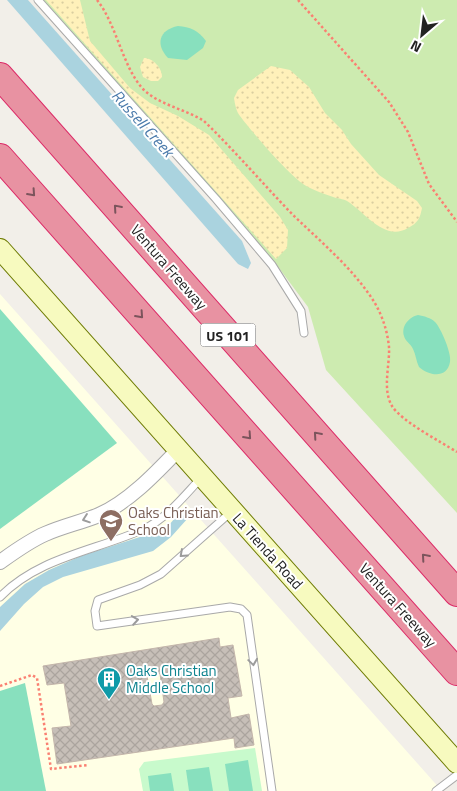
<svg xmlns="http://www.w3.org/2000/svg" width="457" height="791" viewBox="0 0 457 791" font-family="'Titillium Web',sans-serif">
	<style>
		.education { fill: #ffffe5 }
		.grass { fill: #cdebb0 }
		.sand { fill: url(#sand-dots) }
		.park { fill: #c8facc }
		.pitch { fill: #88e0be }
		.water { fill: #aad3df }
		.building { fill: url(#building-cross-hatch); stroke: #c4b6ab; fill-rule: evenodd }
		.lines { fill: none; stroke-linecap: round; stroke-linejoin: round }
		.lane-casing { stroke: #a9a9a9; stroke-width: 9 }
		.street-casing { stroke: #a9a9a9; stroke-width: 16 }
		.secondary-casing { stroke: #707d05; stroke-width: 22 }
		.highway-casing { stroke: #dc2a67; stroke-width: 28 }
		.path { stroke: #fa8072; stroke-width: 2.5; stroke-dasharray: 2.5 2.5; stroke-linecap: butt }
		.lane { stroke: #fff; stroke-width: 7 }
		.street { stroke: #fff; stroke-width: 14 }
		.secondary { stroke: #f7fabf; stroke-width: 20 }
		.highway { stroke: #e892a2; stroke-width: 26 }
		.oneway { stroke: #7b545c }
		.oneway2 { stroke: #9c9c9c }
		.labels { text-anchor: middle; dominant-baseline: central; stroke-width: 4; stroke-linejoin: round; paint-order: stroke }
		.shield { fill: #fff; stroke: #646464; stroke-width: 1 }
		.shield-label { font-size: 14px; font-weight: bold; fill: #222 }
		.street-label { font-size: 15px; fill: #222; stroke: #fff }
		.education-label { font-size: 15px; fill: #785e54; stroke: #fff; text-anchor: start }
		.culture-label { font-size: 15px; fill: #0d838f; stroke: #fff; text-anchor: start }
		.water-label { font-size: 16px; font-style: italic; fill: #4a7aab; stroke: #fff }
	</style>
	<defs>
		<pattern id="sand-dots" width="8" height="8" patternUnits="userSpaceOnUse" patternTransform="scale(1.25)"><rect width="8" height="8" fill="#fff1ba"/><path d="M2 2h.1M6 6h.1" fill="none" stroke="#dacea0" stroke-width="1.8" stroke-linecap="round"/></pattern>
		<pattern id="building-cross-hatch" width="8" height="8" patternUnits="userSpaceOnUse" patternTransform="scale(1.25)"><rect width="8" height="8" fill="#c7bfb8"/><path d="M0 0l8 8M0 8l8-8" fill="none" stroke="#aba49e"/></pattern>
	</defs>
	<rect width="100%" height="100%" fill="#f2efe9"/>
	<path class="education" d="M0,294L442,791H0Z"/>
	<path class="grass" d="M42,0H457V513L326,370L308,307L276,264Z"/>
	<g class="sand">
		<path d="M46,0H80L90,41L130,88L150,103L178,116L209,135L280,217L288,230L287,248L276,259Z"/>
		<path d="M144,58C153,58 162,68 162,77L158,81H151L143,77L140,67Z"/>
		<path d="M271,66L290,70L309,87L325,113L342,130L351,144L379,175L417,201L422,208C420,218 418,223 408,228C384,242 365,212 347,201C343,199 341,199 336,198C327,195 316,191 308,187C291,178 252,132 240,116C236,111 235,104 234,98L238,90Z"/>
	</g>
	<path class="park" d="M255,748L262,791H143L139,769L144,762Z"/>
	<g class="pitch">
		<path d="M178,26C190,27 198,30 206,41L203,48L187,60L168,58C155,44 159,30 178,26Z"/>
		<path d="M0,309L117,443L0,529Z"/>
		<path d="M418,315C424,316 431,318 435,322C441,328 452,354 450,362C447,379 429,376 419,367C416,361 416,355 413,349C411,344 405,341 404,336C401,326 409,317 418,315Z"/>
		<path d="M25,683L46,791H0V691Z"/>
		<path d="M248,760L253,791H229L225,764Z"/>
		<path d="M209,767L213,791H189L186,770Z"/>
		<path d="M171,773L174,791H150L148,776Z"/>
	</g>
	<g class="water">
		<path d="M7,0H28L242,241L251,263L248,269L238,264Z"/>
		<path d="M179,513L188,518L171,537L153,551L63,577L43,587L24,604L0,631V607L25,584L49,570L81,556L146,535L159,533L165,530Z"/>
	</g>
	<path class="building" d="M219,638L220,647L233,645L242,696L228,698L231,718L249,714L254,745L235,748L234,738L57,764L52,728L71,726L64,683L47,685L43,666ZM157,672L160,674L164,702L162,705L154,706L152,704L147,676L150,673Z"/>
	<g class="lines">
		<g class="lane-casing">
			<g id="lane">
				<path d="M38,0L216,199L272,265L301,311L304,333"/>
				<path d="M231,512L161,574L140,585L98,600L95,611L97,626L230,607L241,609L247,615L272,791"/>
				<path d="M0,597C39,557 95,551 144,529C167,518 184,496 201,478"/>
				<path d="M436,791L457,775"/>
			</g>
		</g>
		<g class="street-casing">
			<path id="street" d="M0,562C14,552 29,541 45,534C63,526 82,522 99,515C129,502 157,472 179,449"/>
		</g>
		<g class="secondary-casing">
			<path id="secondary" d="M0,249L457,763"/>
		</g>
		<g class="highway-casing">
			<g id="highway">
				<path d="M0,76L457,593"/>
				<path d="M0,157L457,672"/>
			</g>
		</g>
		<g class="path">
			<path d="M97,0C117,25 122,66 143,89C159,105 185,109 204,121C235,151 263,184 293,215C320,241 350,266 371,297C381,312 387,328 389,347C390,365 382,389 392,406C401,421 441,442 457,452"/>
			<path d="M298,0L389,102L408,132L429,184L457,222"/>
			<path d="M0,686L32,675L37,678L51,769L88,765"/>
		</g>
		<use href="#lane" class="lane"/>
		<use href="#street" class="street"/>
		<use href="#secondary" class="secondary"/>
		<use href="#highway" class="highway"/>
	</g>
	<defs><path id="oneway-chevron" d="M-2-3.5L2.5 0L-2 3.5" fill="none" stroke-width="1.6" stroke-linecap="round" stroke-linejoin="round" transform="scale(1.25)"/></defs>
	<g class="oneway">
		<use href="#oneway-chevron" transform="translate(32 193) rotate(48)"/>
		<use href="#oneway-chevron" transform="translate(117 208) rotate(-131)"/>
		<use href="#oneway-chevron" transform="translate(140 315) rotate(48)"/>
		<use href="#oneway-chevron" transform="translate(317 435) rotate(-131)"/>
		<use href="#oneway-chevron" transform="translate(248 436) rotate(48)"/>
		<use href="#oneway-chevron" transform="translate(425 557) rotate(-131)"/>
	</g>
	<g class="oneway2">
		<use href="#oneway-chevron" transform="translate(86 519) rotate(161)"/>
		<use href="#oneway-chevron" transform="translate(183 554) rotate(138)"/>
		<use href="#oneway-chevron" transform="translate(135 620) rotate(-9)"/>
		<use href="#oneway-chevron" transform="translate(253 662) rotate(82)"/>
	</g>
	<defs>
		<g id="school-pin" transform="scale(1.25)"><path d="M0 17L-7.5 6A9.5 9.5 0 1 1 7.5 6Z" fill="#8d6e63" stroke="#fff"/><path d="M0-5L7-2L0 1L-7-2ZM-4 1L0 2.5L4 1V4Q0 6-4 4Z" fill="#fff"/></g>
		<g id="building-pin" transform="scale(1.25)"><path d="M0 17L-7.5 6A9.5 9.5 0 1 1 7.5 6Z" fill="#0f9aa8" stroke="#fff"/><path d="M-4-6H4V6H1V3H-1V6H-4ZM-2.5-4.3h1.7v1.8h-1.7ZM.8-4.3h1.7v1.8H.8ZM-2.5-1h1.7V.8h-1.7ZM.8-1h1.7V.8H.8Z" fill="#fff"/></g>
	</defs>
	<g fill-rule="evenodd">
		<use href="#school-pin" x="111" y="521"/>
		<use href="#building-pin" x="109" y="679"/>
	</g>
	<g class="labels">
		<rect class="shield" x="200.5" y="323.5" width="55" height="23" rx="4"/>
		<g class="shield-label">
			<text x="228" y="335">US 101</text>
		</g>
		<g class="street-label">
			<text transform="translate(169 267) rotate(49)">Ventura Freeway</text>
			<text transform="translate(268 551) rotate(48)">La Tienda Road</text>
			<text transform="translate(398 605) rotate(48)">Ventura Freeway</text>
		</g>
		<g class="education-label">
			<text x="128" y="512">Oaks Christian<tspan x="128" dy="17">School</tspan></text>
		</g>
		<g class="culture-label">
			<text x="126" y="670">Oaks Christian<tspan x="126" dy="17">Middle School</tspan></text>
		</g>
		<g class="water-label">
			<text transform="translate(143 123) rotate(48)">Russell Creek</text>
		</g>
	</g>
	<g transform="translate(422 35) rotate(208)" stroke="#ffffff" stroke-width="4" paint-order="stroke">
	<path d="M0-4L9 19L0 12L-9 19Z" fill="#222222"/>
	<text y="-8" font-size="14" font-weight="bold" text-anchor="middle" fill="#222222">N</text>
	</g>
</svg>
